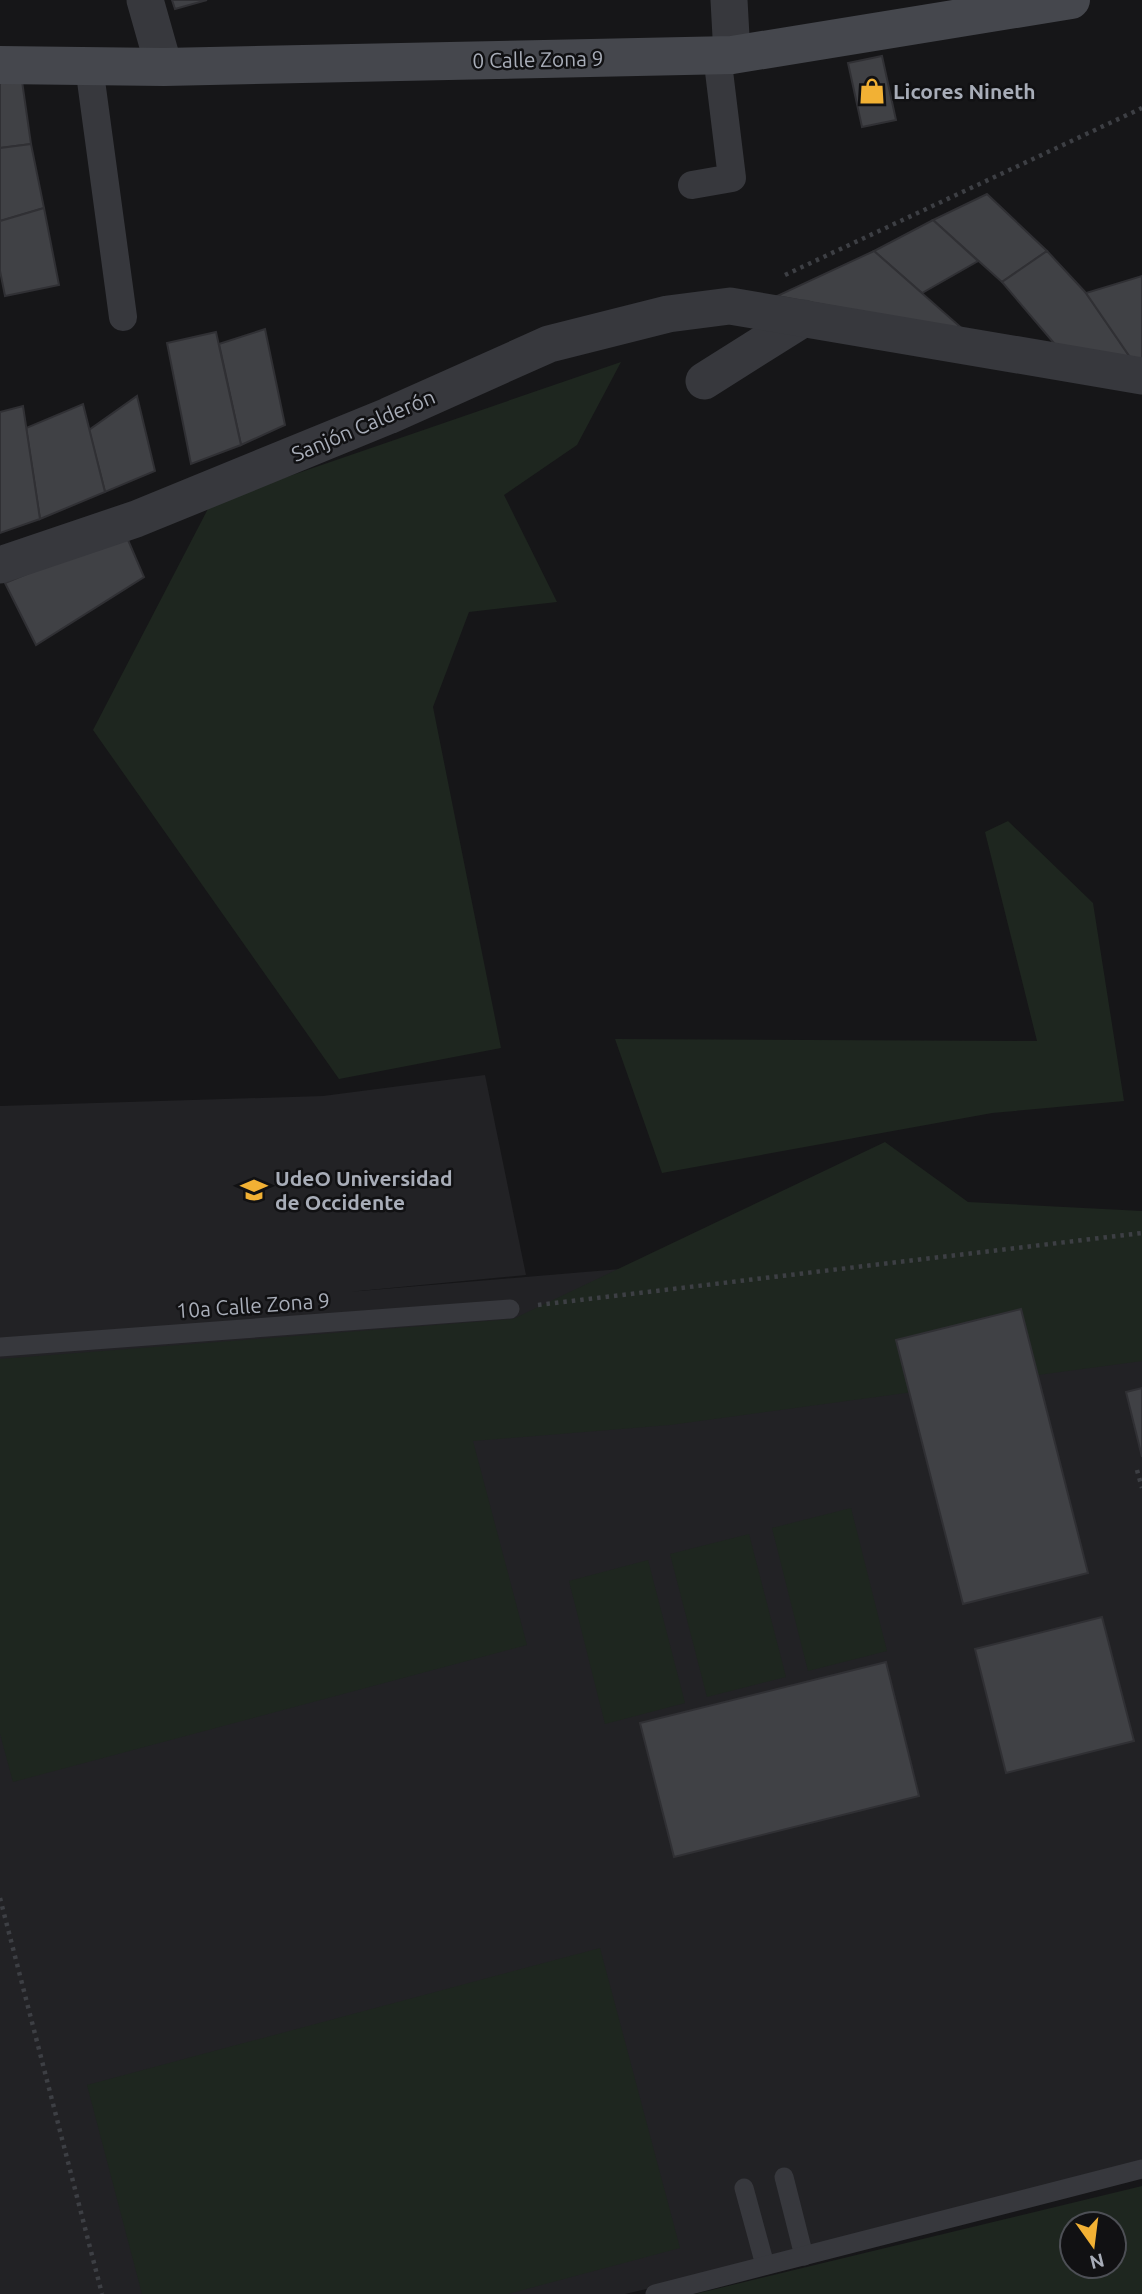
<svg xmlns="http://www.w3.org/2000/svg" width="1142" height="2294" viewBox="0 0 1142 2294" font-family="Ubuntu,sans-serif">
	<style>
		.built { fill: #222225 }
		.green { fill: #1e261f; fill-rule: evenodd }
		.building { fill: #404145; stroke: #303034; stroke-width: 2 }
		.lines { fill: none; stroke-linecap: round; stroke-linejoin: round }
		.path { stroke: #3d3f44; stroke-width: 4.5; stroke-dasharray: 3.5 5; stroke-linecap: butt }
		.service { stroke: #37383d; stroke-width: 19 }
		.pedestrian { stroke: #37383d; stroke-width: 28 }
		.minor { stroke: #37383d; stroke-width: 37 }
		.secondary { stroke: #45474d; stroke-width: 38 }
		.labels { text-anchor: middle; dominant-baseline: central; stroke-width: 5; stroke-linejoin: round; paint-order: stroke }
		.street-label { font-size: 21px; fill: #a8adb8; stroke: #111113 }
		.poi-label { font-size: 21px; font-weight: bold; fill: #a8adb8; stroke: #111113; text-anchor: start }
	</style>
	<rect width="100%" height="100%" fill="#161618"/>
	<path class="built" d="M485,1075L526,1275L348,1292L1142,1225V2174L625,2294H0V1106L323,1096Z"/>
	<g class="green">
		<path d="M621,362L577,445L504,495L557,602L469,612L433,707L501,1048L339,1079L93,730L211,503Z"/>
		<path d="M1008,821L1093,903L1124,1101L992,1113L662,1173L615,1039L1037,1041L985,832Z"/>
		<path d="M885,1142L968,1202L1142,1211V1361L670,1425L473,1441L527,1645L13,1782L0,1734V1359L513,1319Z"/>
		<path d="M851,1508L887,1651L808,1671L772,1528Z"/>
		<path d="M749,1534L786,1677L707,1697L670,1554Z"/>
		<path d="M648,1560L685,1703L605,1724L569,1581Z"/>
		<path d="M600,1948L680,2248L508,2294H142L87,2085Z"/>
		<path d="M1142,2186V2294H695ZM1072,2224H1114V2266H1072Z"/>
	</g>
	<g class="building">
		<path d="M172,0H207L175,9Z"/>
		<path d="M882,56L896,120L862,127L848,63Z"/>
		<path d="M0,80L22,81L31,144L0,148Z"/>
		<path d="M31,144L44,208L0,221V148Z"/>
		<path d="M987,194L1047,251L1002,282L933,220Z"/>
		<path d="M44,208L59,285L5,296L0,271V221Z"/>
		<path d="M933,220L978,261L922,293L874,251Z"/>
		<path d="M874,251L965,331L777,296Z"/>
		<path d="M1047,251L1086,293L1132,360L1059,349L1002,282Z"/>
		<path d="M1142,276V360H1132L1086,293Z"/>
		<path d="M265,329L285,425L241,445L219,344Z"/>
		<path d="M216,332L241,445L191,464L167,343Z"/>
		<path d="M137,396L155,471L105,492L89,430Z"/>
		<path d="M83,404L105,492L40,519L26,428Z"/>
		<path d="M23,406L40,519L0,533V412Z"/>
		<path d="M125,533L144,577L36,645L5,583Z"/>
		<path d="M1021,1309L1088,1573L963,1604L896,1340Z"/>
		<path d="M1142,1388V1457L1126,1392Z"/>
		<path d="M1102,1617L1134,1741L1006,1773L975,1649Z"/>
		<path d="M886,1662L919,1796L674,1857L640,1723Z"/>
	</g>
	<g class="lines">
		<g class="path">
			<path d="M785,275L1142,108"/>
			<path d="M538,1305L1142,1233"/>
			<path d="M1137,1470L1142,1488"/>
			<path d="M0,1898L102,2294"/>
		</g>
		<g class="service">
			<path d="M0,1347L510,1309"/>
			<path d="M784,2177L804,2256"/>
			<path d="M744,2188L765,2265"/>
			<path d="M655,2294L1142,2169"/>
		</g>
		<g class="pedestrian">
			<path d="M89,66L123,317"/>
			<path d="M692,185L732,178L717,55"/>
		</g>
		<g class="minor">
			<path d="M145,0L164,67"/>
			<path d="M729,0L732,55"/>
			<path d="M704,381L804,318"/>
			<path d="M0,565L136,519L388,416L549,344L668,314L730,306L1142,376"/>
		</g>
		<path class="secondary" d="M0,65L164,67L732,55L1071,0"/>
	</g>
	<defs>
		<g id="shop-bare" transform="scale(2.1)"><path d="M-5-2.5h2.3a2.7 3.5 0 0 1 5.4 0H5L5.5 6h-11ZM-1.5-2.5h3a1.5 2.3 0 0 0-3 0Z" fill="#f2b134" stroke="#111113" stroke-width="2.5" paint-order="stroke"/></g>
		<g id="university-bare" transform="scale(2.1)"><path d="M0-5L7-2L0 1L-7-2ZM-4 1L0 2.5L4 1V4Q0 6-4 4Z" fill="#f2b134" stroke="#111113" stroke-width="2.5" paint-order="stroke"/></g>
	</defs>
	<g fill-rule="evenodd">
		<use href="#shop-bare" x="872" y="91"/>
		<use href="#university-bare" x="254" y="1190"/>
	</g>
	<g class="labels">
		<g class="street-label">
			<text transform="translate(538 59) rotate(-1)">0 Calle Zona 9</text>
			<text transform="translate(363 425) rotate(-23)">Sanjón Calderón</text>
			<text transform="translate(253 1305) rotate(-4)">10a Calle Zona 9</text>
		</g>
		<g class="poi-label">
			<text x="893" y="91">Licores Nineth</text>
			<text x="275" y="1178">UdeO Universidad<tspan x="275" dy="24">de Occidente</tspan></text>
		</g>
	</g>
	<g transform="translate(1093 2245) rotate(166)"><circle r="33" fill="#111113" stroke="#4d4f55" stroke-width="2"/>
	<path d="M0-5L12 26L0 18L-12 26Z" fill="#f2b134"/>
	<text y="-10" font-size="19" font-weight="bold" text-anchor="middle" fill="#a8adb8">N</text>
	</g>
</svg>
